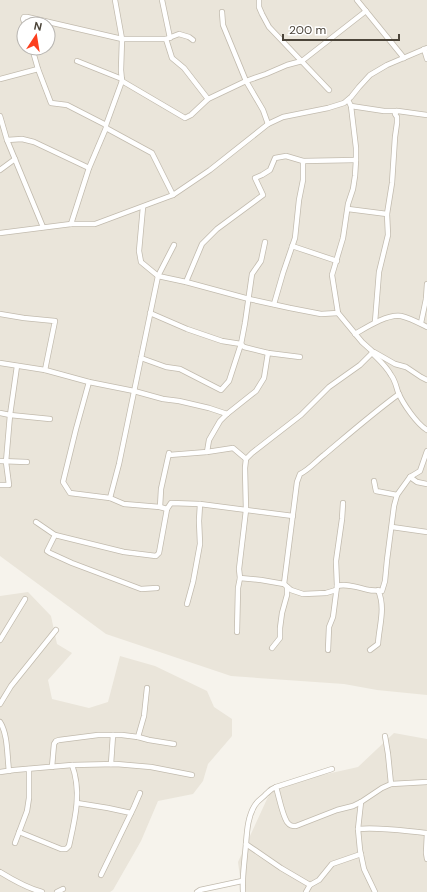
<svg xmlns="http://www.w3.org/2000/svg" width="427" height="892" viewBox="0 0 427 892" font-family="'DM Sans',sans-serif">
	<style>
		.residential { fill: #eae5da; fill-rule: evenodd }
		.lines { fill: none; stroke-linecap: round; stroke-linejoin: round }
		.street-casing { stroke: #c2bbae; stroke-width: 6 }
		.street { stroke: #fff; stroke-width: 4.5 }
	</style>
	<rect width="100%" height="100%" fill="#f6f3ec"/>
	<g class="residential">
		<path d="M0,0H427V695L377,690L344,684L231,676L106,634L0,556ZM24,24H48V48H24Z"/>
		<path d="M28,592L51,616L57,644L72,653L48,680L52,699L89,708L108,702L120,656L155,666L207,691L214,707L232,719V736L208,764L203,781L193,794L158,801L141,841L113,890L110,892H0V596Z"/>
		<path d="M394,733L427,739V892H242L238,862L273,786L358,767Z"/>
	</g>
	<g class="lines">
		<g class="street-casing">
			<g id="street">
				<path d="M162,0L170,38"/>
				<path d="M259,0V7L262,14L269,27L329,90"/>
				<path d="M357,0L404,58"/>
				<path d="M222,12L223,25L246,81L263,110L268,124"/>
				<path d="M25,24L23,19L24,17H27L122,39H166L179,34L189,37L193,40"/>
				<path d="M166,39L172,58L184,68L208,99"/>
				<path d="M32,48L38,69L51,103L67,105L106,125"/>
				<path d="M424,49L427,59"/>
				<path d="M77,61L122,79"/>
				<path d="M0,79L38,69"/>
				<path d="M122,81L185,118L191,115L208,99L246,81L266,74L287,65L302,61L366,11"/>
				<path d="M348,100L351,106L356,148V160L355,176L353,189L348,204L343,238L332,275L338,313L362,342L372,351V353C379,360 386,366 391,375C395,380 396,386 398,392C403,404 417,424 427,430"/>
				<path d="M351,106L384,111H398L427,115"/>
				<path d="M0,116L7,140L43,227"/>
				<path d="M106,128L152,153L173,195"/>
				<path d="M7,140L22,139L34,142L89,168"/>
				<path d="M0,170L15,159"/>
				<path d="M143,207L139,251L141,262L158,276L186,282L249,299L290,308L321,314L338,313"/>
				<path d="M348,209L387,214"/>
				<path d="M71,224L89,168L106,128V125L122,81L121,70L122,39L115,0"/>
				<path d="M0,233L71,224H95L173,195L210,170L268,124L283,117L328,108L344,103L351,97L359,87L370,75L387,65L427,48"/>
				<path d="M292,246L337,261"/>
				<path d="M186,282L202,244L217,229L263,195L255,178L262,175L270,170L275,158L286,156L303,161L356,160"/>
				<path d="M274,304L283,273L295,238L299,200L303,180V161"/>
				<path d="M150,313L187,329L222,341L241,344L244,347L268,353L300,357"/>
				<path d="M0,314L24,318L55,321L45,370"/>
				<path d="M375,322L379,272L388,235L387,214L392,183L395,137L397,123V117L395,114L397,111"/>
				<path d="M421,323L426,299L427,284"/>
				<path d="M355,334C367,327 387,314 401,316C410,318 419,323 427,327"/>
				<path d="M374,352L395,364L406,367L421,377L427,380"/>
				<path d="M141,358L166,367L180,369L221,390L229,381L241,344L245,323L252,274L261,261L265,242"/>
				<path d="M0,363L45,370L89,382L134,391L163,399L179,401L209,408L227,414"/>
				<path d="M89,382L76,429L63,482L70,493L110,498L124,504L160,507L167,509L171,503L200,504L293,516"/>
				<path d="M0,413L10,415L50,419"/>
				<path d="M207,452L233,448L246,459"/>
				<path d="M169,455L207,452L209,440L220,421L227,414L256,391L264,378L268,353"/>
				<path d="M0,461L27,462"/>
				<path d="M410,477L417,482L427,484"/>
				<path d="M374,481L376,491L397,495"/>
				<path d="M0,485H9L6,462L10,415L17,366"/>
				<path d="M110,498L119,464L158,276L174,245"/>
				<path d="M160,507L161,489L169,453"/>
				<path d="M36,522L55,535L124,552L156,556L159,553L167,509"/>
				<path d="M392,527L427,532"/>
				<path d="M55,535L47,551L50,553L72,563L141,589L157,588"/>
				<path d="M240,578L261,580L284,584L291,590L303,594L326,593L336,590"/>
				<path d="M284,584L297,482L300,474C310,469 316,461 324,455C349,434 373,413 399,394"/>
				<path d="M337,586C347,583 359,588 369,590C373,591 377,590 382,591L385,581L387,560L394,506L397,495L410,477L420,471L427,451"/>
				<path d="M187,604L193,582L200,544L199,521L200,504"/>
				<path d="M237,632L238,588L240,578L239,569L246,510L245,468L246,459L252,453L301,415L329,387L360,365L372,353"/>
				<path d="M0,640L25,599"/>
				<path d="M272,648L280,638V628L282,613L287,595V587"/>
				<path d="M328,650L329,627L333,617L337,586L336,561L342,519L343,503"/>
				<path d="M370,650L378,644C379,626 386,608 378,590"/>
				<path d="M0,704L11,686L56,630"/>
				<path d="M0,722C8,734 7,756 9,771"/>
				<path d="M385,736L388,754L391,784"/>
				<path d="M138,737L144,716L147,688"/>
				<path d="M111,764L113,735"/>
				<path d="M52,767L54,744L56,741L59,740L98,735H122L138,737L149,740L174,744"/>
				<path d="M332,769L276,787C279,797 282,814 287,822C290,826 292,826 296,826L337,810L353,806L361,802L382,788L391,784L427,782"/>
				<path d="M0,772L14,770L72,765L116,764L151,767L192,775"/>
				<path d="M361,802L358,829L360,850L364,869L375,892"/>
				<path d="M77,803L108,808L131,813"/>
				<path d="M358,829C381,827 404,831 427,833"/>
				<path d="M19,832L61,849H66L69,846C75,819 82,792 72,765"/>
				<path d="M427,833L426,853L427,859"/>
				<path d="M15,843L27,811L29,798V769"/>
				<path d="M246,844L281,868L310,885"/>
				<path d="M0,872C13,880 27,888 42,892"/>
				<path d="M101,875L134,807L140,793"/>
				<path d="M57,892L63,889"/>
				<path d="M197,892L200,890L242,881"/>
				<path d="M243,892C242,879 244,867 245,854C247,838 246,819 255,805C258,800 263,798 266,794C271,790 269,790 276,787"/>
				<path d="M306,892L310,885L319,880L332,864L361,854"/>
			</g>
		</g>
		<use href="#street" class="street"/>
	</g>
	<g transform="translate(36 36) rotate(12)"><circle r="19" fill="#ffffff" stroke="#b7b4b0"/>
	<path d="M0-3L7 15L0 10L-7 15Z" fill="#fc3f1d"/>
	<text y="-6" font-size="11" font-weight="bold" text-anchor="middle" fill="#4b4439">N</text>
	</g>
	<path d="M283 34v6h116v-6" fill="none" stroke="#4b4439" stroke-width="2"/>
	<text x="289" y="34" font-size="12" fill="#4b4439" stroke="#ffffff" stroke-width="3" paint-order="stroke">200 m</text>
</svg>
